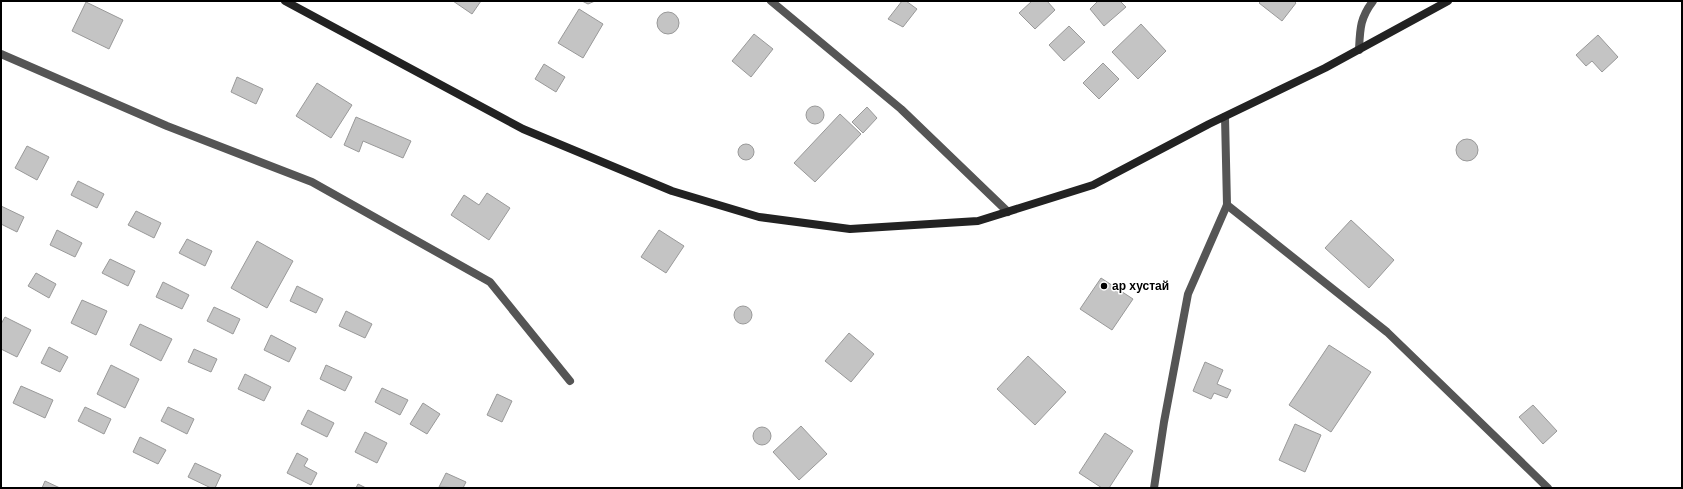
<svg xmlns="http://www.w3.org/2000/svg" width="1683" height="489" viewBox="0 0 1683 489" font-family="Helvetica,sans-serif">
	<style>
		.building { fill: #c4c4c4; stroke: #999 }
		.lines { fill: none; stroke-linecap: round; stroke-linejoin: round }
		.minor { stroke: #555; stroke-width: 8 }
		.secondary { stroke: #222; stroke-width: 8 }
		.poi-dot { fill: #000; stroke: #fff; stroke-width: 1.5 }
		.labels { text-anchor: middle; dominant-baseline: central; stroke-width: 3; stroke-linejoin: round; paint-order: stroke }
		.poi-label { font-size: 12px; font-weight: bold; fill: #000; stroke: #fff; text-anchor: start }
	</style>
	<rect width="100%" height="100%" fill="#fff"/>
	<g class="building">
		<path d="M453,1H481L472,14Z"/>
		<path d="M582,1H595L588,4Z"/>
		<path d="M902,1H906L917,9L903,27L888,19Z"/>
		<path d="M1032,1H1047L1055,10L1035,29L1019,13Z"/>
		<path d="M1098,1H1120L1126,7L1104,26L1090,9Z"/>
		<path d="M1261,1H1294L1296,3L1282,21L1259,3Z"/>
		<path d="M86,2L123,20L109,49L72,31Z"/>
		<path d="M579,9L603,24L583,58L558,43Z"/>
		<circle cx="668" cy="23" r="11"/>
		<path d="M1141,24L1166,51L1138,79L1112,52Z"/>
		<path d="M1069,26L1085,42L1064,61L1049,45Z"/>
		<path d="M754,34L773,49L751,77L732,61Z"/>
		<path d="M1598,35L1618,57L1602,72L1592,61L1586,66L1576,55Z"/>
		<path d="M1103,63L1119,79L1099,99L1083,83Z"/>
		<path d="M544,64L565,77L556,92L535,79Z"/>
		<path d="M237,77L263,89L256,104L231,92Z"/>
		<path d="M317,83L352,105L331,138L296,116Z"/>
		<circle cx="815" cy="115" r="9"/>
		<path d="M867,107L877,118L863,133L852,122Z"/>
		<path d="M840,114L861,134L815,182L794,163Z"/>
		<path d="M356,117L411,141L403,158L363,141L359,152L344,145Z"/>
		<circle cx="1467" cy="150" r="11"/>
		<circle cx="746" cy="152" r="8"/>
		<path d="M27,146L49,157L37,180L15,168Z"/>
		<path d="M78,181L104,194L97,208L71,195Z"/>
		<path d="M487,193L510,208L489,240L451,215L464,195L479,205Z"/>
		<path d="M1,206L24,217L17,232L1,224Z"/>
		<path d="M136,211L161,223L154,238L128,225Z"/>
		<path d="M1351,220L1394,260L1369,288L1325,248Z"/>
		<path d="M57,230L82,243L75,257L50,245Z"/>
		<path d="M659,230L684,246L666,273L641,257Z"/>
		<path d="M187,239L212,251L205,266L179,253Z"/>
		<path d="M257,241L293,261L267,308L231,288Z"/>
		<path d="M110,259L135,271L128,286L102,273Z"/>
		<path d="M36,273L56,284L49,298L28,286Z"/>
		<path d="M1101,278L1133,299L1112,330L1080,309Z"/>
		<path d="M163,282L189,295L182,309L156,297Z"/>
		<path d="M297,286L323,299L316,313L290,301Z"/>
		<path d="M82,300L107,311L96,335L71,323Z"/>
		<circle cx="743" cy="315" r="9"/>
		<path d="M214,307L240,319L233,334L207,321Z"/>
		<path d="M346,311L372,324L365,338L339,326Z"/>
		<path d="M5,317L31,330L17,357L1,349V324Z"/>
		<path d="M140,324L172,339L161,361L130,345Z"/>
		<path d="M849,333L874,354L851,382L825,361Z"/>
		<path d="M271,335L296,348L289,362L264,350Z"/>
		<path d="M1329,345L1371,372L1331,432L1289,405Z"/>
		<path d="M49,347L68,357L60,372L41,363Z"/>
		<path d="M194,349L217,359L211,372L188,362Z"/>
		<path d="M1028,356L1066,392L1035,425L997,389Z"/>
		<path d="M1205,362L1223,370L1217,384L1231,390L1227,398L1214,393L1211,399L1193,391Z"/>
		<path d="M111,365L139,379L125,408L97,394Z"/>
		<path d="M326,365L352,377L345,391L320,379Z"/>
		<path d="M245,374L271,387L264,401L238,389Z"/>
		<path d="M21,386L53,400L45,418L13,403Z"/>
		<path d="M382,388L408,400L400,415L375,402Z"/>
		<path d="M497,394L512,401L502,422L487,415Z"/>
		<path d="M423,403L440,414L427,434L410,424Z"/>
		<path d="M1533,405L1557,431L1543,444L1519,417Z"/>
		<path d="M85,407L111,419L104,434L78,421Z"/>
		<path d="M168,407L194,419L187,434L161,421Z"/>
		<path d="M308,410L334,423L327,437L301,424Z"/>
		<path d="M1295,424L1321,435L1305,472L1279,460Z"/>
		<path d="M801,426L827,454L799,480L773,452Z"/>
		<circle cx="762" cy="436" r="9"/>
		<path d="M365,432L387,443L377,463L355,452Z"/>
		<path d="M1105,433L1133,451L1109,488H1102L1079,473Z"/>
		<path d="M140,437L166,450L158,464L133,452Z"/>
		<path d="M297,453L308,459L304,466L317,473L311,485L287,473Z"/>
		<path d="M195,463L221,475L215,488H211L188,477Z"/>
		<path d="M446,473L466,482L463,488L439,487Z"/>
		<path d="M45,481L60,488H42Z"/>
		<path d="M358,484L366,488H356Z"/>
	</g>
	<g class="lines">
		<g class="minor">
			<path d="M771,1L901,109L1008,212"/>
			<path d="M1359,50C1360,29 1360,18 1373,1"/>
			<path d="M1,54L167,126L312,182L490,282L570,381"/>
			<path d="M1227,205L1387,332L1548,488"/>
			<path d="M1154,488L1164,422L1188,294L1227,205L1225,117"/>
		</g>
		<path class="secondary" d="M285,1L523,129L672,191L759,217L850,229L978,221L1093,185L1209,124L1325,68L1448,1"/>
	</g>
	<circle class="poi-dot" cx="1104" cy="286" r="4"/>
	<g class="labels">
		<g class="poi-label">
			<text x="1112" y="286">ар хустай</text>
		</g>
	</g>
	<rect width="1683" height="489" fill="none" stroke="#000000" stroke-width="4"/>
</svg>
